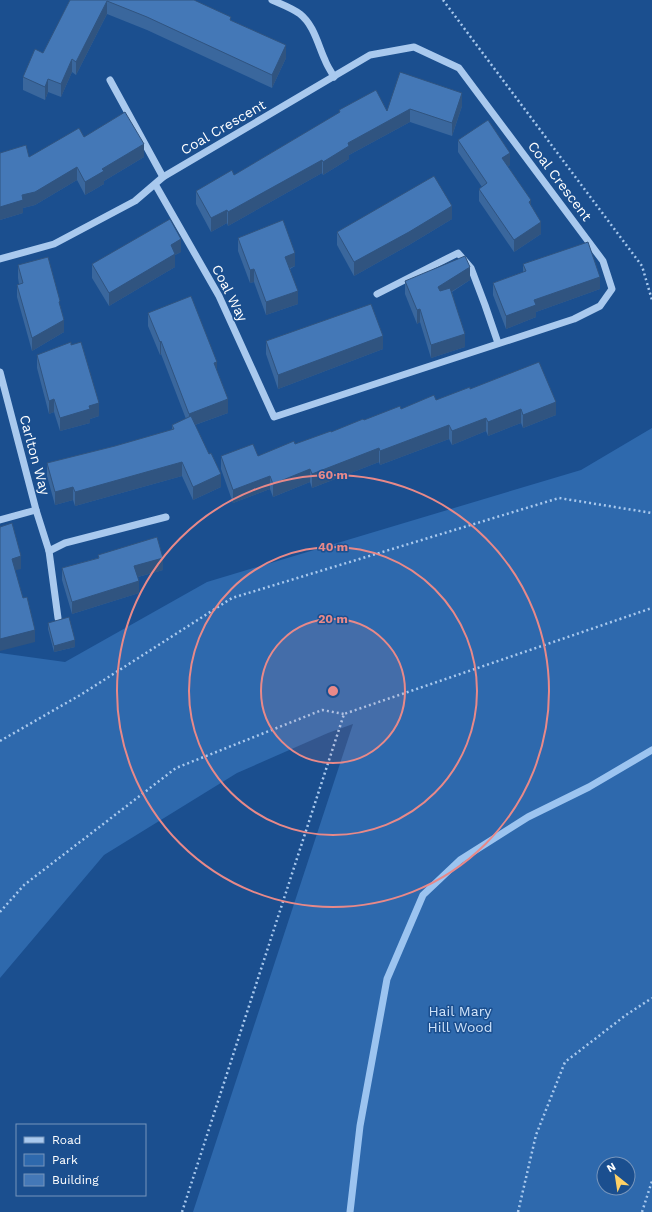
<svg xmlns="http://www.w3.org/2000/svg" width="652" height="1212" viewBox="0 0 652 1212" font-family="'Work Sans',sans-serif">
	<style>
		.green { fill: #2e69ad; fill-rule: evenodd }
		.lines { fill: none; stroke-linecap: round; stroke-linejoin: round }
		.stream { stroke: #9cc4f0; stroke-width: 7 }
		.path { stroke: #a9c9ee; stroke-width: 2.5; stroke-dasharray: 2 3; stroke-linecap: butt }
		.minor { stroke: #a9c9ee; stroke-width: 7 }
		.wall { fill: #3a679d }
		.shaded-wall { fill: #305480 }
		.building { fill: #4478b7; stroke: #305480 }
		.ring { fill: none; stroke: #e88989; stroke-width: 2 }
		.labels { text-anchor: middle; dominant-baseline: central; stroke-width: 3; stroke-linejoin: round; paint-order: stroke }
		.street-label { font-size: 14px; fill: #fff; stroke: #1b4f8f }
		.park-label { font-size: 14px; fill: #cfe3fa; stroke: #1b4f8f }
		.centre { fill: #e88989; stroke: #1b4f8f; stroke-width: 2 }
		.ring-label { font-size: 12px; text-anchor: middle; font-weight: bold; fill: #e88989; stroke: #1b4f8f; stroke-width: 3; stroke-linejoin: round; paint-order: stroke }
	</style>
	<rect width="100%" height="100%" fill="#1b4f8f"/>
	<path class="green" d="M652,428V1212H193L353,724L328,733L237,773L104,855L0,978V653L65,662L207,582L581,470ZM604,1164H628V1188H604Z"/>
	<g class="lines">
		<path class="stream" d="M350,1212L360,1126L387,979L423,895L460,860L528,817L589,787L652,750"/>
		<g class="path">
			<path d="M443,0L642,266L652,300"/>
			<path d="M0,741L82,694L232,598L559,498L652,513"/>
			<path d="M0,912L24,885L176,768L322,710L344,714"/>
			<path d="M182,1212L344,714L652,608"/>
			<path d="M518,1212L536,1135L565,1062L626,1015L652,998"/>
			<path d="M642,1212L652,1181"/>
		</g>
		<g class="minor">
			<path d="M272,0C281,4 292,8 300,14C314,25 318,45 325,60C327,66 331,71 334,77"/>
			<path d="M110,80L163,177"/>
			<path d="M0,259L54,244L135,201L163,177L370,55L414,47L459,68L603,261L612,289L600,306L574,319L274,417L219,296L155,184"/>
			<path d="M377,294L458,253L471,268L485,305L498,343"/>
			<path d="M0,372L36,510L0,520"/>
			<path d="M36,510L49,551L58,618"/>
			<path d="M49,551L65,543L166,517"/>
		</g>
	</g>
	<g class="wall">
		<path d="M70,0H194L231,20L286,58L272,88L147,30L107,14L76,75L72,72L61,97L48,92L45,100L23,90V77L43,53Z"/>
		<path d="M462,106L452,136L410,122L349,155V159L323,175L322,173L228,226L227,223L211,232L196,204V191L234,175L339,113V110L387,111Z"/>
		<path d="M84,137L144,157L104,181V184L85,195L77,180L35,205L23,208V213L0,220V153L29,157Z"/>
		<path d="M458,140L510,165L508,166L531,206L541,234L514,252L479,201V189L482,187L458,152Z"/>
		<path d="M452,219L409,245L354,276L337,245V232Z"/>
		<path d="M238,238L295,266L290,269L298,304L266,315L254,282L250,283L238,251Z"/>
		<path d="M181,252L175,255V267L109,306L92,278V264Z"/>
		<path d="M523,264L600,289L536,312V317L506,329L493,295V283L523,272Z"/>
		<path d="M18,265L60,307L64,332L32,351L17,297V285L19,284L18,278Z"/>
		<path d="M470,280L452,292L465,347L431,358L420,322L417,324L405,294V281Z"/>
		<path d="M148,313L217,371L228,413L195,425L221,487L193,500L182,476L75,506L73,500L55,505L47,476V463L115,446L172,430V425L186,419L161,354L160,355L148,326Z"/>
		<path d="M266,341L383,349L278,389L266,354Z"/>
		<path d="M37,355L99,416L90,419V423L60,431L54,412L49,414L37,368Z"/>
		<path d="M470,389L556,415L523,428L521,423L488,436L486,431L452,445L449,439L380,465L379,462L312,488L310,482L273,497L270,489L233,503L221,469V456H258L331,432L364,420L401,409L436,400Z"/>
		<path d="M98,555L163,570L138,577L139,593L72,614L62,580V568L98,558Z"/>
		<path d="M48,623L75,647L54,652L48,629Z"/>
	</g>
	<g class="shaded-wall">
		<path d="M107,1V14L76,75V62Z"/>
		<path d="M286,45V58L272,88V75Z"/>
		<path d="M72,59V72L61,97V84Z"/>
		<path d="M48,79V92L45,100V87Z"/>
		<path d="M462,93V106L452,136V123Z"/>
		<path d="M410,109V122L349,155V159L323,175V162L348,143Z"/>
		<path d="M144,144V157L104,181V184L85,195V182L102,169Z"/>
		<path d="M510,153V165L502,170V158Z"/>
		<path d="M322,160V173L228,226V212Z"/>
		<path d="M77,167V180L35,205L23,208V213L0,220V207Z"/>
		<path d="M531,200V212L529,202Z"/>
		<path d="M452,206V219L409,245L354,276V262Z"/>
		<path d="M227,210V223L211,232V218Z"/>
		<path d="M541,222V234L514,252V240Z"/>
		<path d="M181,239V252L175,255V267L109,306V293L171,245Z"/>
		<path d="M295,253V266L285,270V257Z"/>
		<path d="M470,267V280L438,300V287Z"/>
		<path d="M254,269V282L250,283V270Z"/>
		<path d="M600,277V289L536,312V317L506,329V316L534,300Z"/>
		<path d="M298,291V304L266,315V302Z"/>
		<path d="M420,309V322L417,324V310Z"/>
		<path d="M64,320V332L32,351V338Z"/>
		<path d="M465,334V347L431,358V345Z"/>
		<path d="M383,336V349L278,389V375Z"/>
		<path d="M161,341V354L160,355V342Z"/>
		<path d="M217,362V375L214,363Z"/>
		<path d="M54,399V412L49,414V401Z"/>
		<path d="M228,399V413L189,427V414Z"/>
		<path d="M556,402V415L523,428V415Z"/>
		<path d="M99,403V416L90,419V423L60,431V418L89,406Z"/>
		<path d="M521,409V423L488,436V422Z"/>
		<path d="M486,418V431L452,445V431Z"/>
		<path d="M449,425V439L380,465V451Z"/>
		<path d="M379,448V462L312,488V474Z"/>
		<path d="M182,462V476L75,506V492Z"/>
		<path d="M310,469V482L273,497V484Z"/>
		<path d="M221,474V487L193,500V487Z"/>
		<path d="M270,476V489L233,503V490Z"/>
		<path d="M73,487V500L55,505V492Z"/>
		<path d="M21,556V569L12,571V559Z"/>
		<path d="M163,558V570L134,578V566Z"/>
		<path d="M139,581V593L72,614V602Z"/>
		<path d="M35,630V642L0,651V639Z"/>
		<path d="M75,640V647L54,652V646Z"/>
	</g>
	<g class="building">
		<path d="M70,0H194L231,17L230,20L286,45L272,75L147,17L107,1L76,62L72,59L61,84L48,79L45,87L23,77L35,49L43,53Z"/>
		<path d="M400,72L462,93L452,123L410,109L348,143L349,146L323,162L322,160L228,212L227,210L211,218L196,191L232,170L234,175L340,112L339,110L376,90L387,111Z"/>
		<path d="M125,112L144,144L102,169L104,171L85,182L77,167L35,192L22,195L23,200L0,207V153L26,145L29,157L79,128L84,137Z"/>
		<path d="M488,120L510,153L502,158L531,200L529,202L541,222L514,240L479,189L487,183L458,140Z"/>
		<path d="M434,176L452,206L409,232L354,262L337,232Z"/>
		<path d="M170,219L181,239L171,245L175,254L109,293L92,264Z"/>
		<path d="M283,220L295,253L285,257L298,291L266,302L254,269L250,270L238,238Z"/>
		<path d="M588,242L600,277L534,300L536,305L506,316L493,283L526,271L523,264Z"/>
		<path d="M465,256L470,267L438,287L440,291L450,288L465,334L431,345L420,309L417,310L405,281Z"/>
		<path d="M48,257L60,301L59,302L64,320L32,338L17,285L23,283L18,265Z"/>
		<path d="M191,296L217,362L214,363L228,399L189,414L161,341L160,342L148,313Z"/>
		<path d="M371,304L383,336L278,375L266,341Z"/>
		<path d="M71,342V345L81,342L99,403L89,406L90,409L60,418L54,399L49,401L37,355Z"/>
		<path d="M539,362L556,402L523,415L521,409L488,422L486,418L452,431L449,425L380,451L379,448L312,474L310,469L273,484L270,476L233,490L221,456L253,444L258,456L294,441L295,444L331,431V432L363,419L364,420L400,406L401,409L434,395L436,400L470,387V389Z"/>
		<path d="M191,416L209,454L211,453L221,474L193,487L182,462L75,492L73,487L55,492L47,463L115,446L174,429L172,425Z"/>
		<path d="M12,523L21,556L12,559L23,598L27,597L35,630L0,639V527Z"/>
		<path d="M157,537L163,558L134,566L139,581L72,602L62,568L99,558L98,555Z"/>
		<path d="M69,617L75,640L54,646L48,623Z"/>
	</g>
	<circle cx="333" cy="691" r="72" fill="#e88989" fill-opacity=".12"/>
	<g class="ring">
		<circle cx="333" cy="691" r="72"/>
		<circle cx="333" cy="691" r="144"/>
		<circle cx="333" cy="691" r="216"/>
	</g>
	<g class="labels">
		<g class="street-label">
			<text transform="translate(223 127) rotate(-30)">Coal Crescent</text>
			<text transform="translate(560 181) rotate(53)">Coal Crescent</text>
			<text transform="translate(230 293) rotate(63)">Coal Way</text>
			<text transform="translate(35 455) rotate(75)">Carlton Way</text>
		</g>
		<g class="park-label">
			<text x="460" y="1011">Hail Mary<tspan x="460" dy="16">Hill Wood</tspan></text>
		</g>
	</g>
	<circle cx="333" cy="691" r="6" class="centre"/>
	<g class="ring-label">
		<text x="333" y="479">60 m</text>
		<text x="333" y="551">40 m</text>
		<text x="333" y="623">20 m</text>
	</g>
	<rect x="16" y="1124" width="130" height="72" fill="#1b4f8f" stroke="#7695bc"/>
	<rect x="24" y="1137" width="20" height="6" fill="#a9c9ee" stroke="#7695bc"/>
	<text x="52" y="1144" font-size="12" fill="#ffffff">Road</text>
	<rect x="24" y="1154" width="20" height="12" fill="#2e69ad" stroke="#7695bc"/>
	<text x="52" y="1164" font-size="12" fill="#ffffff">Park</text>
	<rect x="24" y="1174" width="20" height="12" fill="#4478b7" stroke="#7695bc"/>
	<text x="52" y="1184" font-size="12" fill="#ffffff">Building</text>
	<g transform="translate(616 1176) rotate(330)"><circle r="19" fill="#1b4f8f" stroke="#7695bc"/>
	<path d="M0-3L7 15L0 10L-7 15Z" fill="#ffd166"/>
	<text y="-6" font-size="11" font-weight="bold" text-anchor="middle" fill="#ffffff">N</text>
	</g>
</svg>
